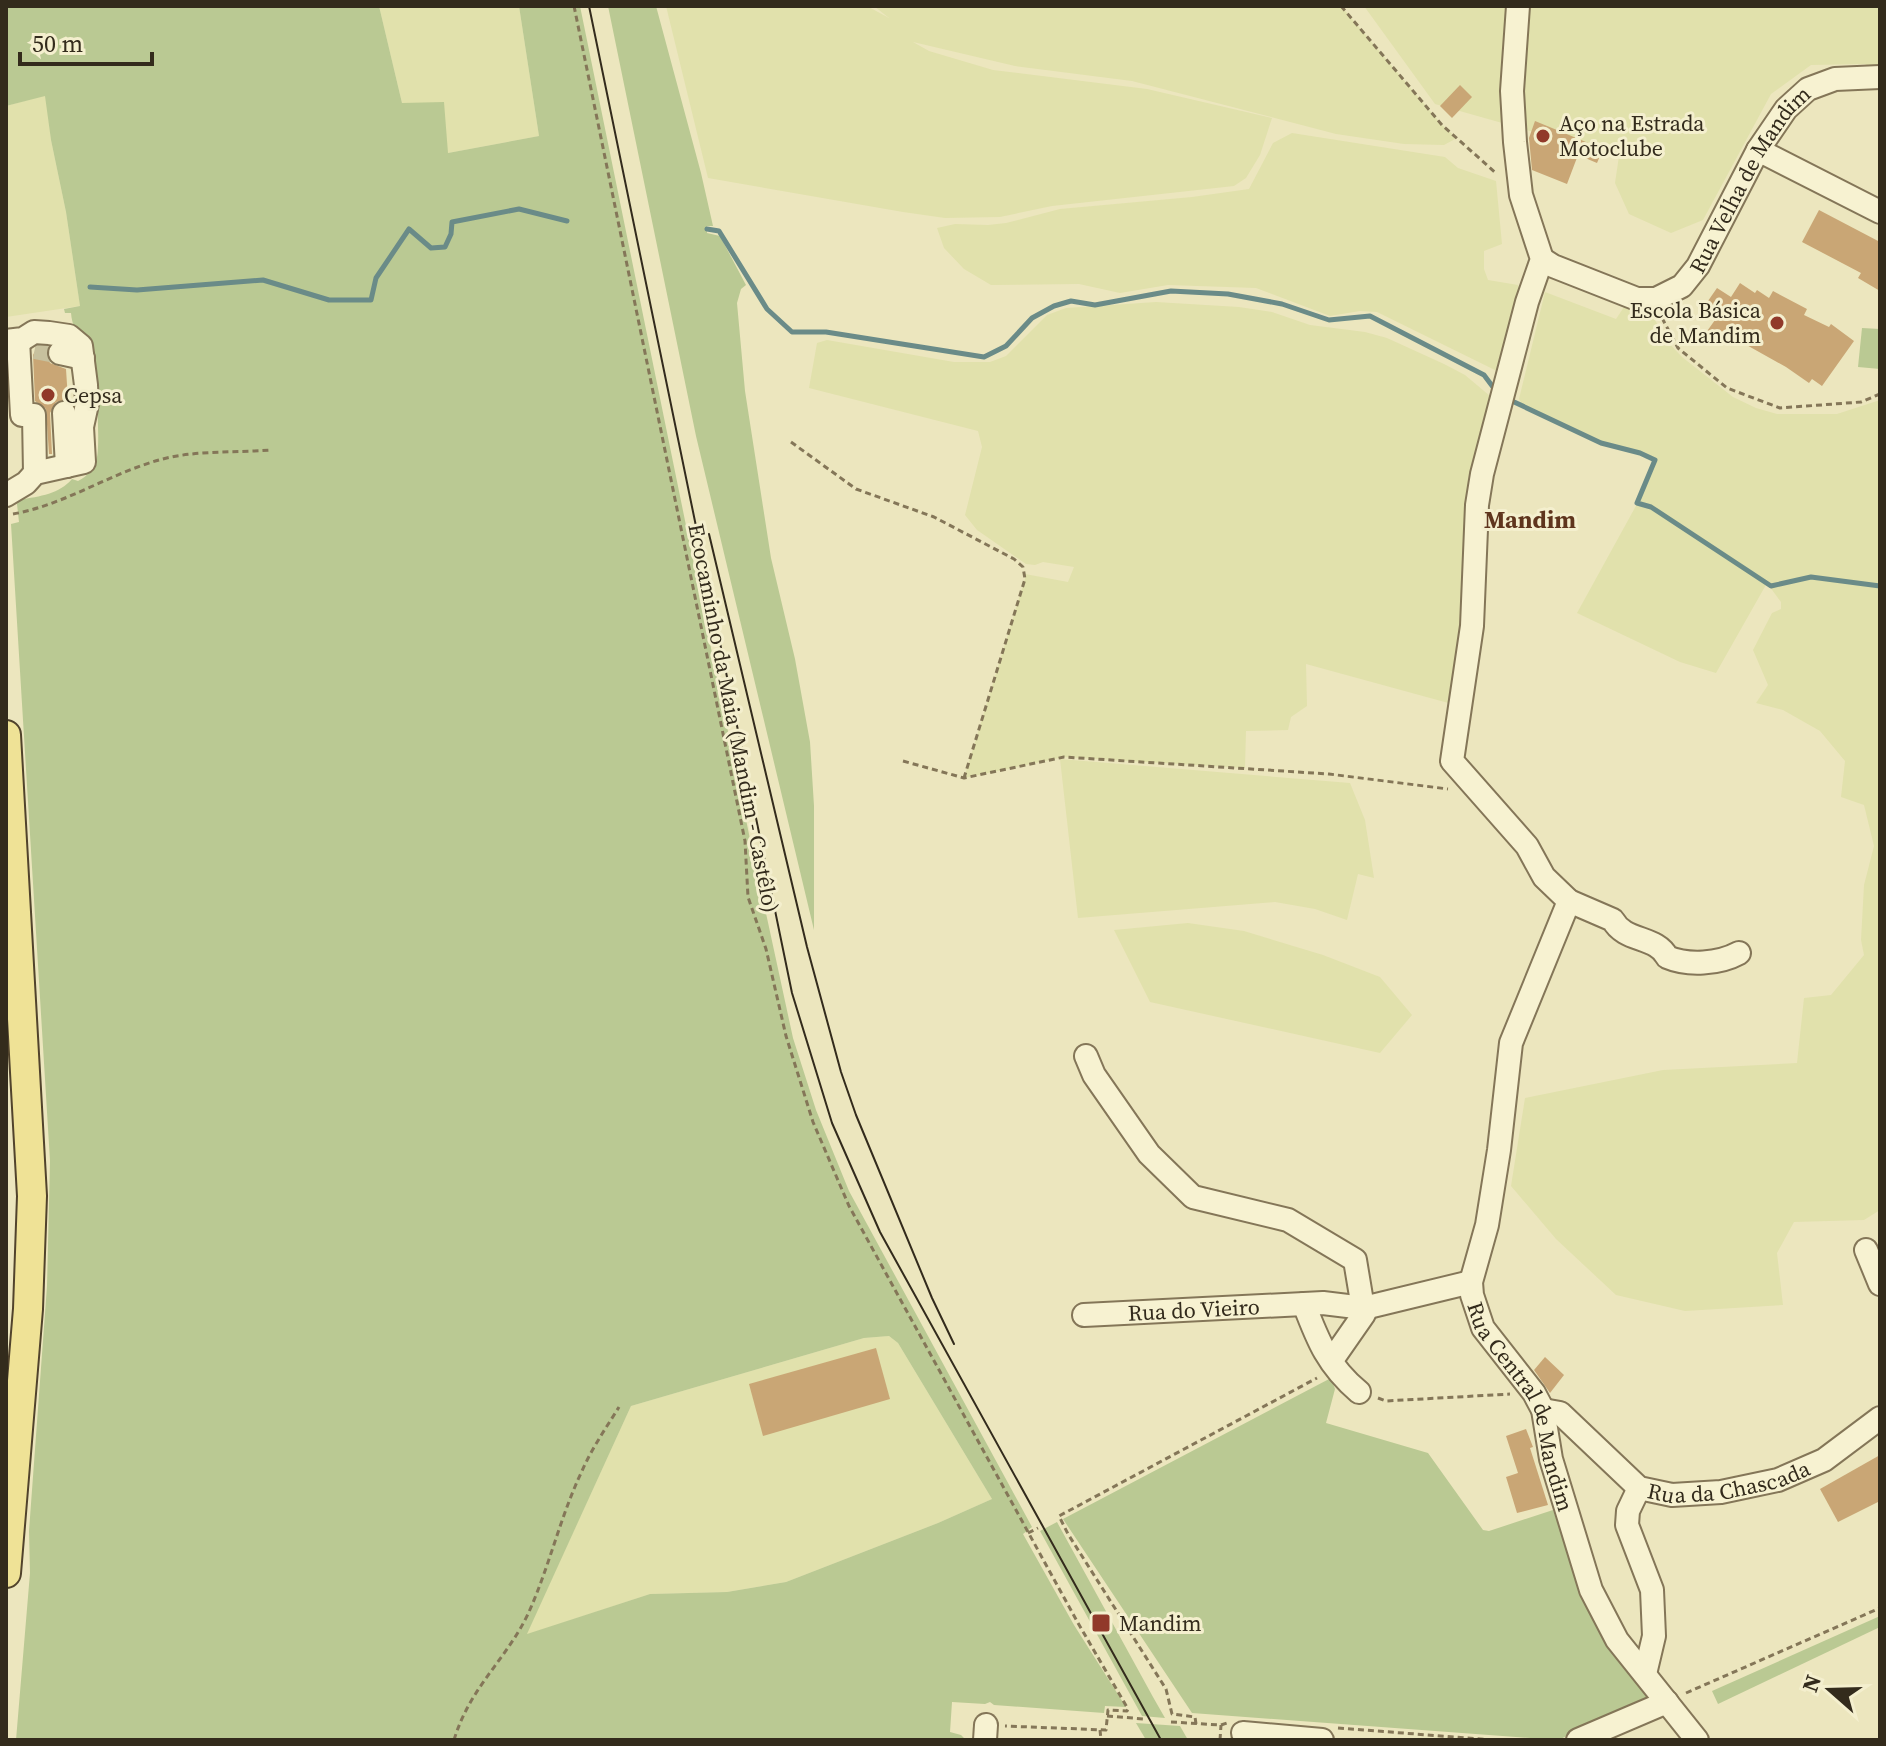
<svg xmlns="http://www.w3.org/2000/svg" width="1886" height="1746" viewBox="0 0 1886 1746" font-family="'Source Serif 4',serif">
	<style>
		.farmland { fill: #e1e1ac }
		.green { fill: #bac993; fill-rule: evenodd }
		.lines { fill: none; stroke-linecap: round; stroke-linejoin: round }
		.stream { stroke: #6a8b88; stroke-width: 5 }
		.building { fill: #c9a675 }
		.minor-tunnel { stroke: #c7c19e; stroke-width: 22; stroke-dasharray: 22 11; stroke-linecap: butt }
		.minor-casing { stroke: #847658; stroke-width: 26 }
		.major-casing { stroke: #51432c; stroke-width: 32 }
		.path { stroke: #847658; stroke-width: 3; stroke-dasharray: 6 4; stroke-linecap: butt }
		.minor { stroke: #f7f2d1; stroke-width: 22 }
		.major { stroke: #efe296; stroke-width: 28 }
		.tram { stroke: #332b1c; stroke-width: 2 }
		.poi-dot { fill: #91392a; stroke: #f4efce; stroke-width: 3 }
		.labels { text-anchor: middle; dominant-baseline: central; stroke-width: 6; stroke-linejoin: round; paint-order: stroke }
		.poi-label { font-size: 22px; fill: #332b1c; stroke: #f4efce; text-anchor: start }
		.street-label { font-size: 22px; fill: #332b1c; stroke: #f4efce }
		.neighbourhood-label { font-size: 24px; font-weight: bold; fill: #5f351d; stroke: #f4efce }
	</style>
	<rect width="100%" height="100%" fill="#ece6be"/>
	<g class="farmland">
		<path d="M379,6H519L539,136L448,153L402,103Z"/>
		<path d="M666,6H867L889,18L874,6H1341L1442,125L1457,138L1444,145L1404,144L1336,134L1132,81L1015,66L913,42L929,51L993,70L1147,89L1272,118L1260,155L1246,178L1234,186L1052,206L1000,217L945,218L903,212L708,178Z"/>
		<path d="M1364,6H1880V75L1865,64L1811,65L1771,94L1703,220L1671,233L1629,214L1615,183L1619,156L1435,104Z"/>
		<path d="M46,95L51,140L66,212L80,306L6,317V106Z"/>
		<path d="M1292,133L1445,157L1458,168L1496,181L1502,244L1484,251V269L1488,280L1518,285L1521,293L1501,373L1377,312L1360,311L1330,316L1256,288L1168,285L1120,293L1079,284L991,285L964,269L944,248L937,228L955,224L988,225L1006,223L1060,209L1192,197L1249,189L1273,143Z"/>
		<path d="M1545,292L1616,319L1626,304L1655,320L1666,340L1682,357L1733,397L1756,408L1777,414H1837L1880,400V1210L1864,1220L1794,1222L1777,1253L1783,1305L1685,1311L1616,1295L1556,1239L1511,1186L1525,1098L1663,1070L1797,1063L1804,998L1831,995L1864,955L1861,940L1864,885L1874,846L1864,805L1841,797L1845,761L1820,731L1783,710L1756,703L1768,685L1753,650L1772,613L1781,609V602L1767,583L1716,673L1680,662L1577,613L1637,504L1655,460L1640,453L1601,443L1523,406L1519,399Z"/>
		<path d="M1156,302L1239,307L1272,312L1310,325L1365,332L1387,338L1444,364L1465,375L1490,396L1474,469L1466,624L1452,704L1306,664L1307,706L1291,717L1288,730L1246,731L1245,768L1064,757L964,778L1025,579V574L1068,582L1074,567L1043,562L1035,565L1026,564L977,530L965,515L982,447L978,431L809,388L817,343L827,340L954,362H990L1006,356L1047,315L1066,308Z"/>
		<path d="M1060,759L1350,783L1365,820L1374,878L1358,874L1347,920L1315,909L1275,902L1078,918Z"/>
		<path d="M1188,923L1244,931L1323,955L1380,977L1412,1015L1380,1053L1150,1002L1114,930Z"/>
		<path d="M889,1336L898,1343L992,1499L938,1523L786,1582L727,1592L650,1594L526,1635L631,1406L864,1338Z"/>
	</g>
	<g class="green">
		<path d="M6,6H379L402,103L444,102L448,153L539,136L519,6H580L751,844L793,1038L816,1110L849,1191L1032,1527L1023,1534L1074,1625L1126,1707L1105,1706L1104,1713L994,1705L990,1702L985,1704L952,1702L950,1732L961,1735L966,1740H16L30,1573L29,1531L47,1286L50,1161L11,524L19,522L17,504L19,500C41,496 59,494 72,479L78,481C88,476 95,468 97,457C100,446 97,374 93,363C87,343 73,336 71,313H65L64,309L80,306L66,212L51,140L45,96L6,106ZM889,1336L898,1343L992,1499L938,1523L786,1582L727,1592L650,1594L527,1634L631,1406L864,1338Z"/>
		<path d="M608,6H656L701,173L713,226H707V233L720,236L746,285L741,289L737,303L745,391L771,558L795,659L810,742L814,806V930L696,436Z"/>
		<path d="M1862,328L1880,329V369L1858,367Z"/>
		<path d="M1331,1378L1335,1389L1326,1423L1428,1453L1483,1530L1489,1531L1553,1510L1579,1584L1653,1698L1558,1740L1192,1713L1063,1519Z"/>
		<path d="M1057,1522L1153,1697L1165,1718L1142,1716L1040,1531Z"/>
		<path d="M1880,1616V1627L1718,1704L1712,1691Z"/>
		<path d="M1136,1723L1180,1726L1188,1740H1146Z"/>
	</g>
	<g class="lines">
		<g class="stream">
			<path d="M707,229L719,231L767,309L792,332H826L984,357L1006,346L1032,318L1054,306L1071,301L1095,305L1171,291L1228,294L1282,304L1329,320L1370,316L1484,375L1493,387"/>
			<path d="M90,287L137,290L263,280L329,300H371L376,278L409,229L431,248L445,247L451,234L452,222L519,209L567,221"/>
			<path d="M1512,401L1601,443L1640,453L1655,460L1637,503L1651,507L1771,586L1811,577L1880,586"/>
		</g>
	</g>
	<g class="building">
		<path d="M1460,85L1472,97L1452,118L1440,106Z"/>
		<path d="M1535,121L1603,149L1597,163L1578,155L1567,184L1532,170L1529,138Z"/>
		<path d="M1819,210L1880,242V291L1858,278L1861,273L1802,242Z"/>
		<path d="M1740,283L1755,293L1757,290L1769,298L1773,291L1807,309L1804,315L1829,327L1831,324L1854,341L1822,386L1812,379L1809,383L1786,367L1727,334L1720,344L1705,334L1715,320L1701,311L1717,288L1731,297Z"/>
		<path d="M38,346L48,347L47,356L50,363L66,369L68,400L56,402L50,413L52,454H49L46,409L35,401L33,355Z"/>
		<path d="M876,1348L890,1399L763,1436L749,1384Z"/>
		<path d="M1545,1357L1564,1375L1550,1393L1534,1370Z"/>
		<path d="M1526,1429L1533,1447L1530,1448L1548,1505L1517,1513L1506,1477L1518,1473L1506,1436Z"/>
		<path d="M1880,1455V1501L1838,1522L1820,1489Z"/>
	</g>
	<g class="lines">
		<path class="minor-tunnel" d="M35,348L60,353"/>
		<g class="minor-casing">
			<g id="minor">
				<path id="s1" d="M1518,6L1512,91L1515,142L1521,195L1542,259L1527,302L1482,474L1477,505L1472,626L1452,761L1527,846L1544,877L1569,901L1511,1043L1499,1150L1487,1225L1471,1282L1472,1295L1483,1328L1534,1393L1543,1410L1551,1459L1591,1590L1617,1640L1697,1740"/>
				<path d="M1758,150L1880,212"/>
				<path id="s2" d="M1542,259L1553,266L1637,299H1656L1682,286L1698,266L1758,150L1786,109L1808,89L1835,79L1880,77"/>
				<path d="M18,340L22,415H34L35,473"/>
				<path d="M6,341L23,339L34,332L49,333L69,336L81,346L86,385L87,404L82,427L84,462L35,473L26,483L6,495"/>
				<path d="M60,353L83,358"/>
				<path d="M64,413L67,466"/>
				<path d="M1569,901L1613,920C1624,942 1657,936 1667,957C1688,966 1719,964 1739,953"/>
				<path d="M1086,1056L1094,1075L1149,1154L1193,1197L1288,1220L1355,1260L1364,1314L1332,1360"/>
				<path d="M1866,1250L1880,1284"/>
				<path d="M1304,1304C1318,1341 1328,1366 1359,1392"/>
				<path id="s3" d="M1084,1315L1323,1303L1364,1308L1471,1282"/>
				<path id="s4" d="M1543,1410L1560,1413L1639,1488L1672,1495L1721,1492L1778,1480L1824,1460L1880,1418"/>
				<path d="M1639,1488L1628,1511L1627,1525L1652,1590L1654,1636L1645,1674"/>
				<path d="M1243,1733L1322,1740"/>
				<path d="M985,1740L986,1725"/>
				<path d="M1578,1740L1667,1702"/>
			</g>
		</g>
		<g class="major-casing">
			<path id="major" d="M6,735L32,1196L28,1309L6,1573"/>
		</g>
		<g class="path">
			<path d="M574,6L745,841L748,897L766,949L786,1036L813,1122L849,1206L1078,1623L1128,1709L1127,1711L1108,1710L1106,1730L1005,1726"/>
			<path d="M1341,6L1442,125L1497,174"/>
			<path d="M1662,318L1678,348L1727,388L1780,408L1861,402L1880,394"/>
			<path d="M791,442L856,489L934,517L1014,559L1023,567L1025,579L964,778"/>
			<path d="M13,514C64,505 109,474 159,460C194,450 234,453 270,450"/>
			<path d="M903,761L964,778L1064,757L1329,774L1448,789"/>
			<path d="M1378,1398L1386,1401L1510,1394"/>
			<path d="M1028,1533L1038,1528"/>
			<path d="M1686,1693L1880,1608"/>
			<path d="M1107,1716L1144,1719"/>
			<path d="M1171,1722L1221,1725L1227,1723"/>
			<path d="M1196,1724L1195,1717L1172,1714L1166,1689L1068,1534L1059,1516L1317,1378"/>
			<path d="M1338,1728L1493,1740"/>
			<path d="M1100,1730L1101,1740"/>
			<path d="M454,1740C470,1687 506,1660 528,1614C549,1568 560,1517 582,1471C592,1448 606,1428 619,1407"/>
			<path d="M1220,1740L1221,1725"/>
		</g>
		<use href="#minor" class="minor"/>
		<use href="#major" class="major"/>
		<g class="tram">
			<path d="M589,6L792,993L832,1123L880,1232L1161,1740"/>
			<path d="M709,534L807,947L841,1072L856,1115L932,1298L954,1344"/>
		</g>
	</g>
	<g class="poi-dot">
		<circle cx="1543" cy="136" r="8"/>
		<circle cx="1777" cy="323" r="8"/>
		<circle cx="48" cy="395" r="8"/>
		<rect x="1091" y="1613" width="20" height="20" rx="4"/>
	</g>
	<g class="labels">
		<g class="poi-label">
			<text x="1559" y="123">Aço na Estrada<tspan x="1559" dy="25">Motoclube</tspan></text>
			<text x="1761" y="310" text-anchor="end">Escola Básica<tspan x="1761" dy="25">de Mandim</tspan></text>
			<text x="64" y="395">Cepsa</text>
			<text x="1119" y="1623">Mandim</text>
		</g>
		<g class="street-label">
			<text stroke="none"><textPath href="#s2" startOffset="278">Rua Velha de Mandim</textPath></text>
			<text transform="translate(734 718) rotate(79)">Ecocaminho da Maia (Mandim - Castêlo)</text>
			<text stroke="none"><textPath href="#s3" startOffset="110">Rua do Vieiro</textPath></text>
			<text stroke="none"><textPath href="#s1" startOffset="1486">Rua Central de Mandim</textPath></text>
			<text stroke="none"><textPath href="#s4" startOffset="218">Rua da Chascada</textPath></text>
		</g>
		<g class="neighbourhood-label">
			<text x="1530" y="519">Mandim</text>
		</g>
	</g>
	<rect width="1886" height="1746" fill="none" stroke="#332b1c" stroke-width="16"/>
	<g transform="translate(1830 1690) rotate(290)" stroke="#f4efce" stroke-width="6" paint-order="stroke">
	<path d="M0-6L14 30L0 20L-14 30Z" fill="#332b1c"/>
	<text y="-12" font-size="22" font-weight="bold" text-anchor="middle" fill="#332b1c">N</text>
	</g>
	<path d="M20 52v12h132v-12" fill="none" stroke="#332b1c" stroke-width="4"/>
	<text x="32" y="52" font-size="24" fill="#332b1c" stroke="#f4efce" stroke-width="6" paint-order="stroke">50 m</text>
</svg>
